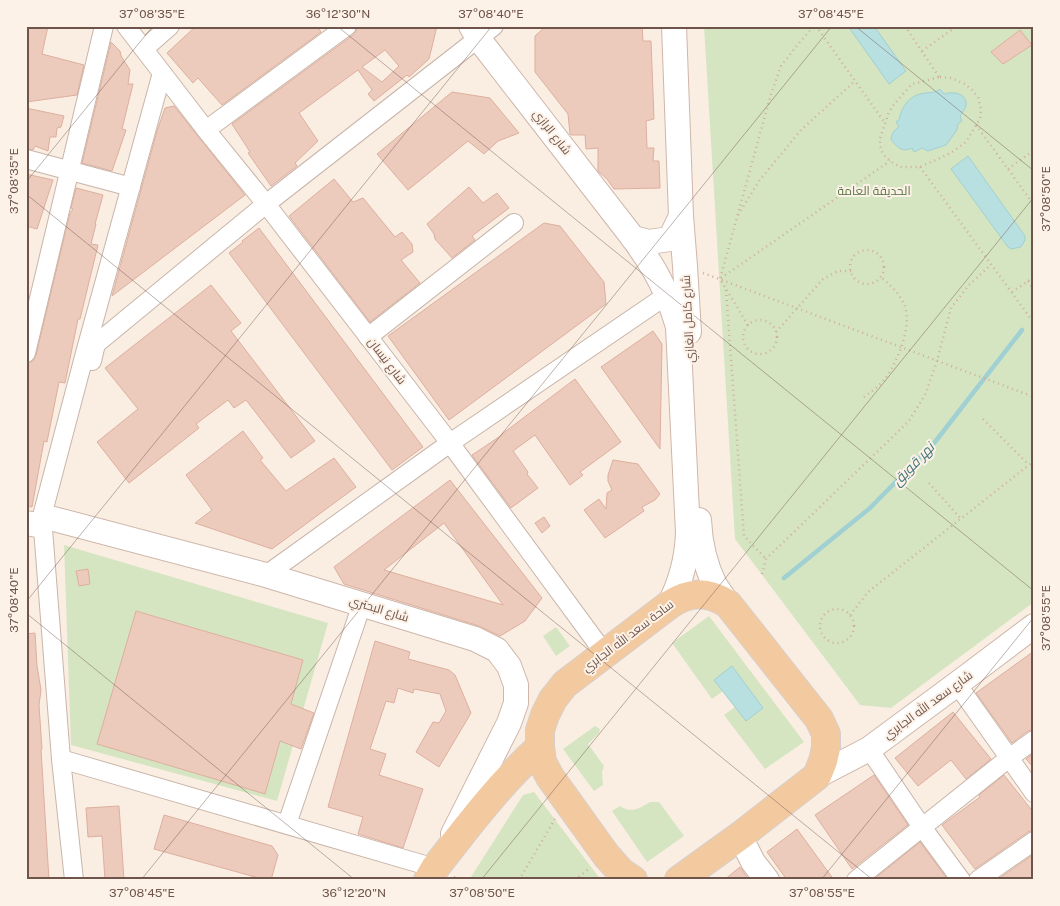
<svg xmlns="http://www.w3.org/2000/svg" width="1060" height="906" viewBox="0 0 1060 906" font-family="'Public Sans',Cairo,sans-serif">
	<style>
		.green { fill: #d5e5c2 }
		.water { fill: #b9e0e1; stroke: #a0d0d2 }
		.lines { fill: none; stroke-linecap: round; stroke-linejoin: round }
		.stream { stroke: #a0d0d2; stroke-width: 4.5 }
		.building { fill: #eccabc; stroke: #deaf9e; fill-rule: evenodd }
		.street-casing { stroke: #c9b5aa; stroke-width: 20 }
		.secondary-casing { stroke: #ceb6aa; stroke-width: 26 }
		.primary-casing { stroke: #d7cfcd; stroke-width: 30 }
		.path { stroke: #d1ada0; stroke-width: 2.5; stroke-dasharray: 1 4; stroke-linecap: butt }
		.street { stroke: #fff; stroke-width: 18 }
		.secondary { stroke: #fff; stroke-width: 24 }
		.primary { stroke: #f3caa0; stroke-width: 28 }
		.ticks { fill: none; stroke: #6f544b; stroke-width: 1; stroke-opacity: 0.45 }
		.labels { text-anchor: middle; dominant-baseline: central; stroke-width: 4; stroke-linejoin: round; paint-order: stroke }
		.street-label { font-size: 12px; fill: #6f544b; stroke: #fdf2e8 }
		.park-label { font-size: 12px; fill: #587444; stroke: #fdf2e8 }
		.water-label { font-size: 14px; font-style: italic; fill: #44777a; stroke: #fdf2e8 }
		.neatline { fill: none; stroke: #6f544b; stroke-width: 2 }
		.ticks-label { font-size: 12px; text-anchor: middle; fill: #6f544b }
	</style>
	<rect width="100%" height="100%" fill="#faeee2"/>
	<g class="green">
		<path d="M704,26H1034V602L891,708L860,705L735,539Z"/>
		<path d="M64,545L328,623L277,801L71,745Z"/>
		<path d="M709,616L804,742L765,769L724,715L735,707L723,691L712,699L672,643Z"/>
		<path d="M556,627L570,646L556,656L543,636Z"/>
		<path d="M595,726L600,729L599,733L588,744L604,766L602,772L603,785L594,791L563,749Z"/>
		<path d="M534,792L601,880H469L523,795Z"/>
		<path d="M650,802H659L684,836L647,862L612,811L620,806C631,814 640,808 650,802Z"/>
	</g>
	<g class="water">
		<path d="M848,26H874L906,71L889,84Z"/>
		<path d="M940,89L944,94C952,91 968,93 966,106C965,109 962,113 960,116L962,121L958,124L957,130L946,145L928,151L922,148L914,152L912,148C903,153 896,147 891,139C892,133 894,130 899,127L896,122L899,120C902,105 910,95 925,93C932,92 935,93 940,89Z"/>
		<path d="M968,156L1025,236V240L1021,247L1011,249L1008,247L951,169Z"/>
		<path d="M732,666L763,708L746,721L714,680Z"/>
	</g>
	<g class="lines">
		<path class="stream" d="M784,578L870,508L935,442L1022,330"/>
	</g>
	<g class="building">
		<path d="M26,26H48L42,54L84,65L77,95L26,102Z"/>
		<path d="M196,26H317L321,32L222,105L198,78L193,83L167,53Z"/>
		<path d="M357,26H437L429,59L409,77L407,75L374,101L368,94L372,90L358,70L299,113L318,141L295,163L297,166L271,186L248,153L250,152L232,124L353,35L356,31ZM385,50L399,66L382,82L362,67Z"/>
		<path d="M546,26H642L643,41H651L654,119L646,121L647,148H654L653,161H659L660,188L614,189L607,179L598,171V148L586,149L585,135H571L570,134L568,114L535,72V36Z"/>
		<path d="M1020,30L1032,45L1003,64L991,52Z"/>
		<path d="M111,42L120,51L121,56L130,70L128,84H133L122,129L126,130L112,171L82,163Z"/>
		<path d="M452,92L490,98L519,133L498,141L484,154L468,141L408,190L377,154Z"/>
		<path d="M174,106L245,195L112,296L157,131L165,108Z"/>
		<path d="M26,108L64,116L61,127L57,128L56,137H50L48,151L35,146L33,150L26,149Z"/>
		<path d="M26,174L53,180L37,229L26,226Z"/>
		<path d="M334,179L353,202L363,198L395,237L402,232L412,244L413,252L401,260L420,283L370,322L289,216Z"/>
		<path d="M469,187L483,203L497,193L509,208L472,236L475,240L452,258L435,239L434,234L427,224Z"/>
		<path d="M76,188L103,195L95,224H96L91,244L98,245L80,319H78L65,383L59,382L47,442L44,441L32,507L26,506V363L33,361L36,355L70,213L73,209L71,208Z"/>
		<path d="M544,223L560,226L604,282L606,304L449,420L388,336Z"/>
		<path d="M259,228L423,447L392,470L229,253L243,242L242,241Z"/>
		<path d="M211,285L241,323L231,331L315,441L291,458L246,400L234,408L228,400L196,424L199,428L129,483L97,442L138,409L105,368Z"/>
		<path d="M653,331L662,344L660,449L601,367Z"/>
		<path d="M575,379L621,442L580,472L583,475L570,485L535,435L513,451L528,472L527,474L538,488L511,508L472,455L502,435V434Z"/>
		<path d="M243,431L263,458L260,460L286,491L334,458L356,487L272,549L195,523L212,510L186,475Z"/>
		<path d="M613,460L638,464L660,494L655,500L642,507L644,511L605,538L584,510L599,499L606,509L607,493L612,490L608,481V475Z"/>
		<path d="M450,480L542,598L525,621L500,636L479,626L344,584L334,567ZM444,523L503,605L384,570Z"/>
		<path d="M544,517L550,526L542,533L535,523Z"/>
		<path d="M88,569L90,584L79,586L76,571Z"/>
		<path d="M136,611L303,660L291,704L314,713L301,749L280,741L265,794L97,744Z"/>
		<path d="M35,633L37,666L41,690L39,705L42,749H41L49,880H26V634Z"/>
		<path d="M375,641L410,652L408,659L449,670L455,675L471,713L439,767L416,752L433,722L439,723L446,711L440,694L414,689L413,693L398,688L394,703L386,701L370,749L386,754L379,775L423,789L403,848L358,834L363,817L328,807Z"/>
		<path d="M1034,651V730L1028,731L1012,743L976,693Z"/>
		<path d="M953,712L991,759L966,779L951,760L918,786L895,758Z"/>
		<path d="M1034,753V768L1026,759Z"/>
		<path d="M874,775L908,825L852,869L815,815Z"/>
		<path d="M1004,775L1034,813V830L1028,832L975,869L942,825L980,797L979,795Z"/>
		<path d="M119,806L124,880H105L102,836L88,837L86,808Z"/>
		<path d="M164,815L272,846L278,855L271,880H266L154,849Z"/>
		<path d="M797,829L834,880H787L767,852Z"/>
		<path d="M920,842L948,880H873Z"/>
		<path d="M1034,854V880H997Z"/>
		<path d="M740,867L749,880H724Z"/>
	</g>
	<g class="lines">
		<g class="street-casing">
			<g id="street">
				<path d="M126,26L206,130L266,204L450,443L605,654"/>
				<path d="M144,49L170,26"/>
				<path d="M206,130L347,26"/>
				<path d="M26,159L131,187"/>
				<path d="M368,337L514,223"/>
				<path d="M26,353L104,26"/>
				<path d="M92,361L96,344L266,204L494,26"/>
				<path d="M266,575L450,443L667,295"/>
				<path d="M957,684L1034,793"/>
				<path d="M869,749L922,827L961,880"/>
				<path d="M61,759L435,868"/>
				<path d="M287,824L362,604"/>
				<path d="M74,880L61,759L42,516L85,353L162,73"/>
				<path d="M856,880L1009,758L1034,740"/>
				<path d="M978,880L1034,841"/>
			</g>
		</g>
		<g class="secondary-casing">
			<g id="secondary">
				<path d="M471,26L478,38L633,238C655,268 668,292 678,327L688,533C687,559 681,582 669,605"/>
				<path d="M674,26L681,216L685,266L689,332"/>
				<path d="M633,238L649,242L670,239L681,216"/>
				<path d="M699,520C700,542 705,565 715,585C719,591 724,598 728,604"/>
				<path d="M26,523L37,525L50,518L266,575L475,639L497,650L509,666L516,685V703L509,723L453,834"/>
				<path d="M817,776L869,749L957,684L1034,626"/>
				<path d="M740,836L753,862L767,880"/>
			</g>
		</g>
		<g class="primary-casing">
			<g id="primary">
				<path d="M428,880L435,868C468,826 500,783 540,747"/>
				<path d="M633,880L621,872L606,855L550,777L542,762L540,747V730L545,715L553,699L565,684L669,605C690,591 707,591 728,604L819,719L826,734V748L823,761L817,776L740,836L679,880"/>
			</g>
		</g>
		<g class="path">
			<path d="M816,26L885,123"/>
			<path d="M905,26L939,77"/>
			<path d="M922,51L957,26"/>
			<path d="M940,77L951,78L965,84L972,90L978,97L981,109L980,119L966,142L951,153L920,167H900L890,161L883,154L880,146V138L889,112L895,103L912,84Z"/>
			<path d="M976,125L1034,205"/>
			<path d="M920,167L1034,323"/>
			<path d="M1008,169L1034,150"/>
			<path d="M738,215L759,181L801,130L855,81"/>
			<circle cx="867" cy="267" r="17"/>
			<path d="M703,273L1034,397"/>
			<path d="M721,278L890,161"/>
			<path d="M1028,281L1034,290"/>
			<path d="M726,290L744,536L766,559"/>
			<path d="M1012,292L1034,277"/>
			<circle cx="760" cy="337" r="17"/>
			<path d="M748,325L720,279L771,94L781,66L799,43L814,26"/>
			<path d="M776,332L823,279L838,271H851"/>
			<path d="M864,397C871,392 879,386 884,380C898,362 913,325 904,304C899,293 890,285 881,277"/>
			<path d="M983,419L1028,464"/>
			<path d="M929,483L961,519"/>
			<path d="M762,574L766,559L909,421L926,393L937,361L951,308L969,285L991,265"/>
			<circle cx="837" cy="626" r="17"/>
			<path d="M850,615L868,592L1034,461"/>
			<path d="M454,877L462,880"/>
			<path d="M519,880L555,819"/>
			<path d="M575,880L590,868"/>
		</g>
		<use href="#street" class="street"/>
		<use href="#secondary" class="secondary"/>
		<use href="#primary" class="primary"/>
	</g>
	<path class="ticks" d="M337,26L1034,591M855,26L1034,171M26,182L153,26M26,194L873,880M26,602L492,26M26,613L355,880M141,880L832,26M481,880L1034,197M821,880L1034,617"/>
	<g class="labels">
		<g class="street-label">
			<text transform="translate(552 132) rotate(52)">شارع الرازي</text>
			<text transform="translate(688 319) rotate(-93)">شارع كامل الغازي</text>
			<text transform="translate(387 361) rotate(53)">شارع نيسان</text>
			<text transform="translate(379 609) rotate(17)">شارع البحتري</text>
			<text transform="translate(628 636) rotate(-37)">ساحة سعد الله الجابري</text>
			<text transform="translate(928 705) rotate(-36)">شارع سعد الله الجابري</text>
		</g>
		<g class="park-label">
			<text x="874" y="191">الحديقة العامة</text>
		</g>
		<g class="water-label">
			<text transform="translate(913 464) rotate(-46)">نهر قويق</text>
		</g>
	</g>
	<rect width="1060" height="906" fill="none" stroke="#fdf2e8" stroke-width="55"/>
	<rect x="28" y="28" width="1004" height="850" class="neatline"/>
	<g class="ticks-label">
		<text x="152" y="18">37°08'35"E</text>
		<text x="338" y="18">36°12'30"N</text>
		<text x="491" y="18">37°08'40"E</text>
		<text x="831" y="18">37°08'45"E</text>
		<text transform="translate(14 181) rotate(-90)" y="4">37°08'35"E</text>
		<text transform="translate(1046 199) rotate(-90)" y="4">37°08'50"E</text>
		<text transform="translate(14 600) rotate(-90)" y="4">37°08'40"E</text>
		<text transform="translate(1046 618) rotate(-90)" y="4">37°08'55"E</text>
		<text x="142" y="897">37°08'45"E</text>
		<text x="354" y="897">36°12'20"N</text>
		<text x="482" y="897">37°08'50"E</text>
		<text x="822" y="897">37°08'55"E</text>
	</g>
</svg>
